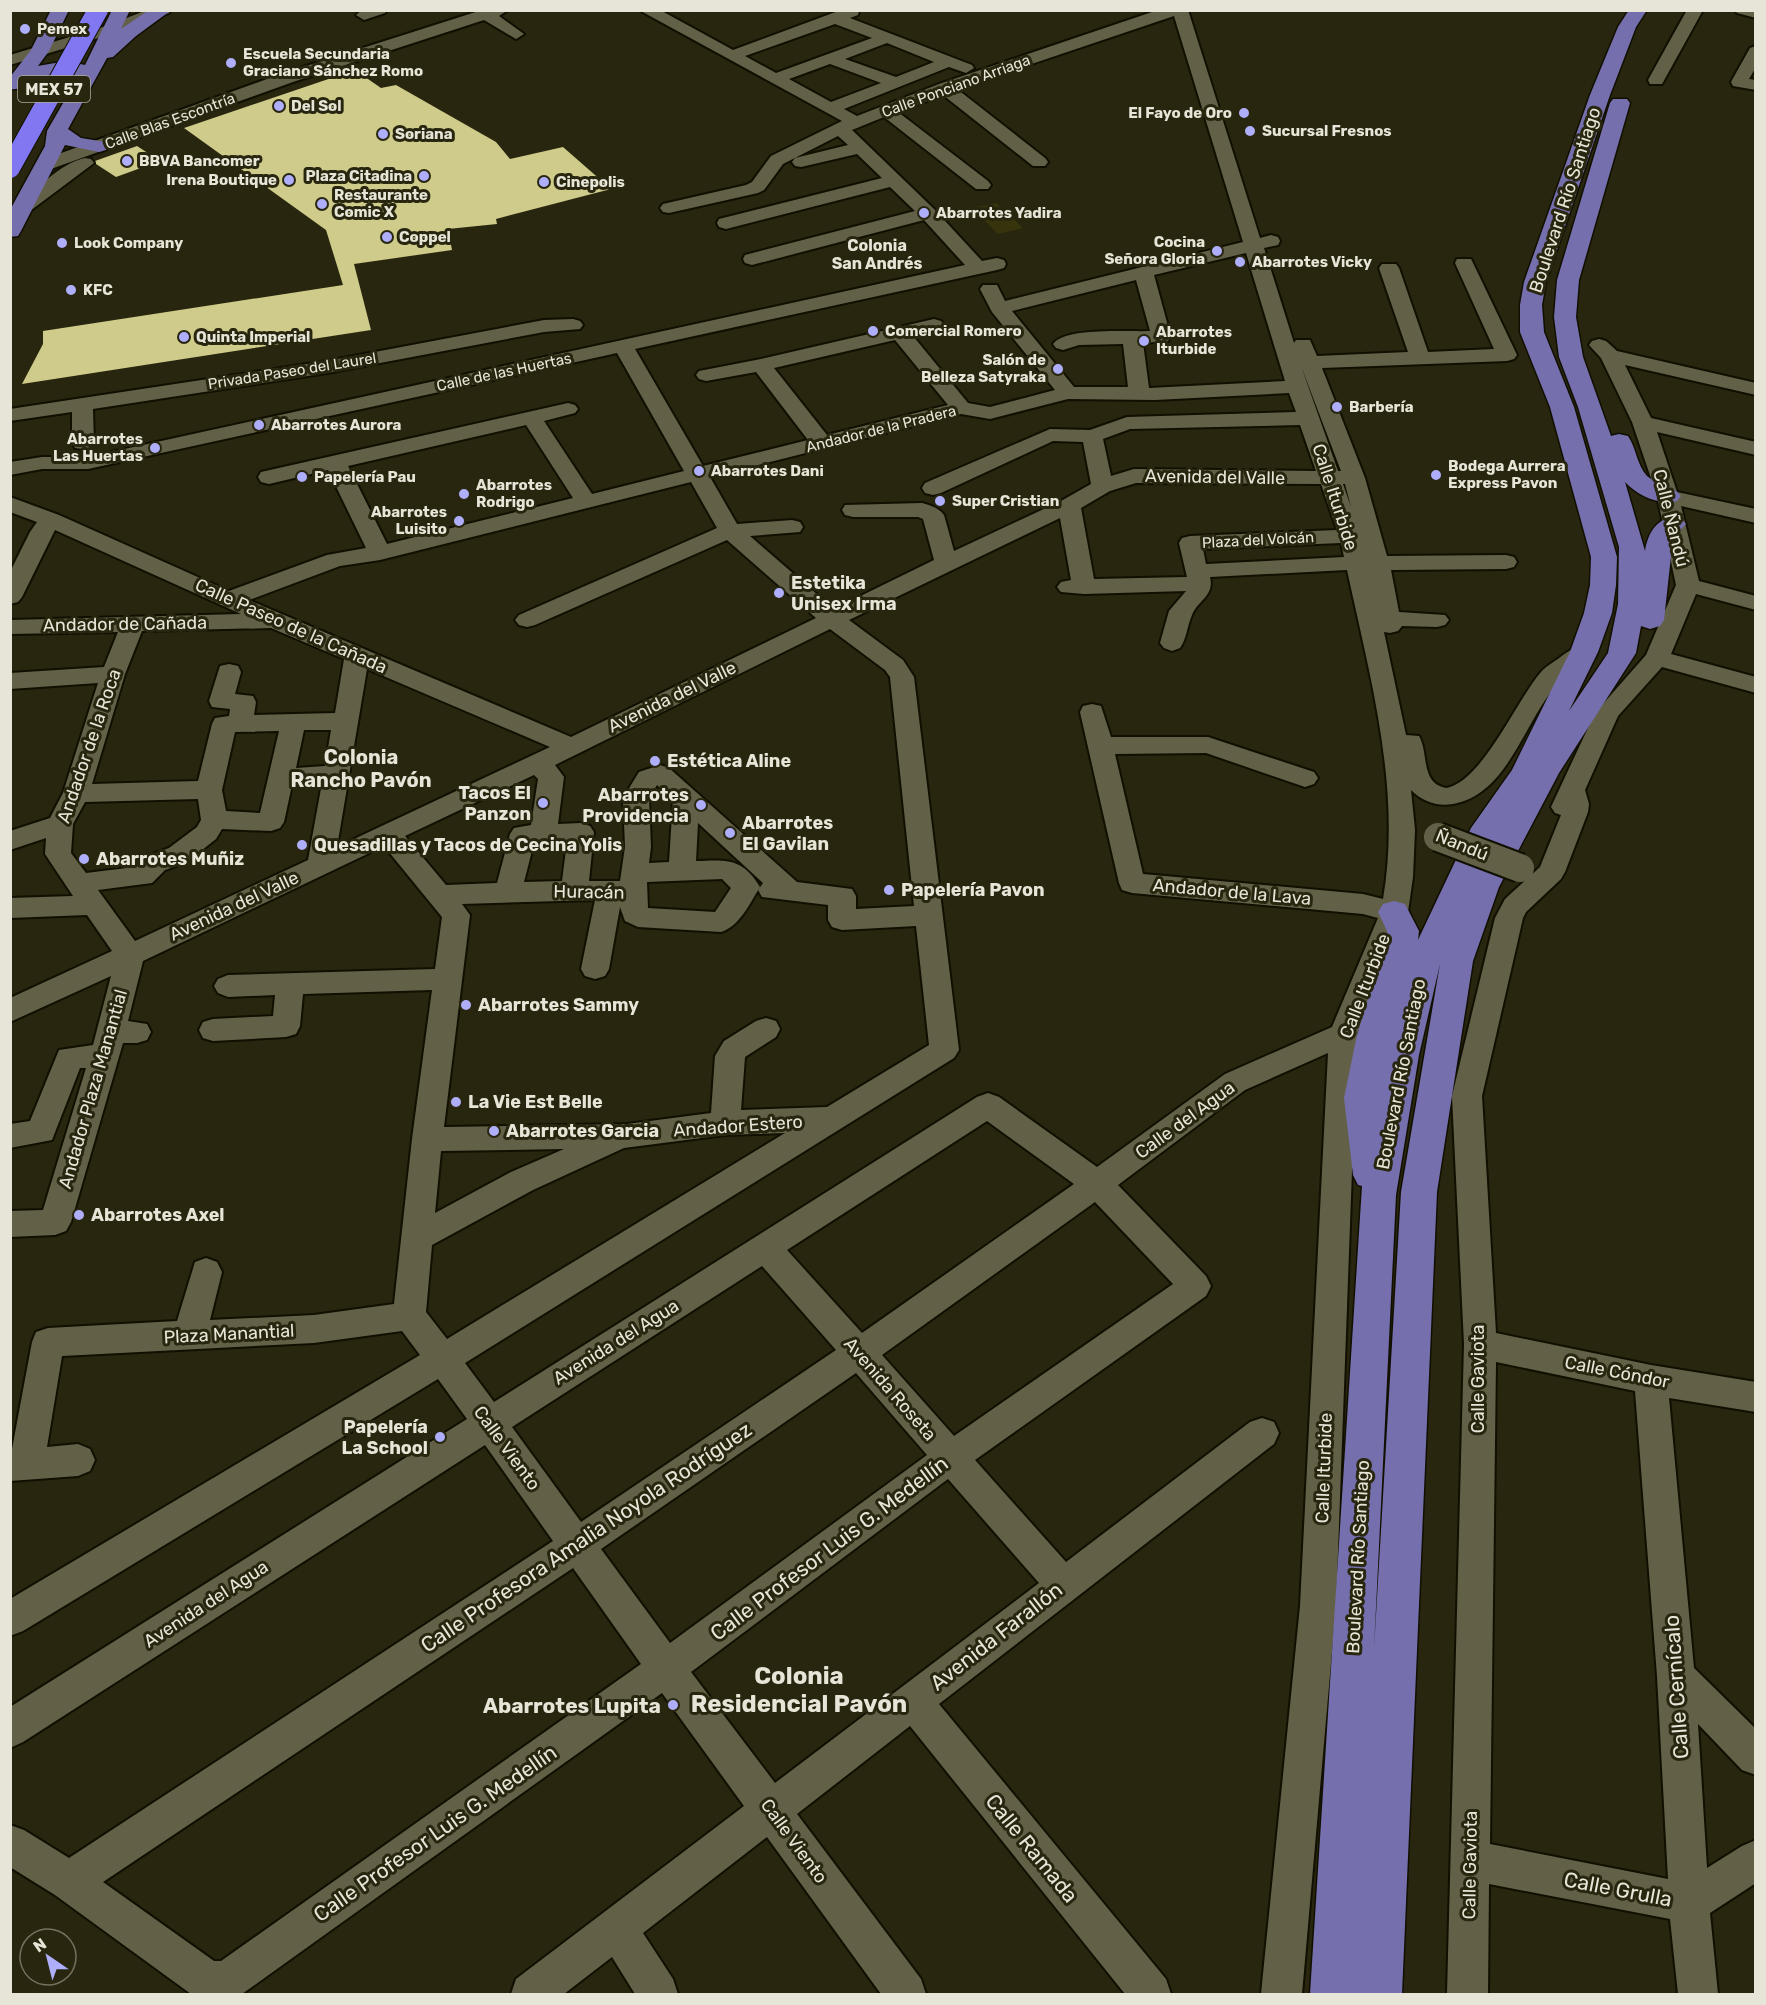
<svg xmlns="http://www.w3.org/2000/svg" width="1766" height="2005" viewBox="0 0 1766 2005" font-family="Rubik,sans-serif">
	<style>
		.green { fill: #37340d }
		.building { fill: #cfcb8b }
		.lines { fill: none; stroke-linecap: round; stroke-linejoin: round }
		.minor-casing { stroke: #110f00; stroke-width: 4 }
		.major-casing { stroke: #110f00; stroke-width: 3 }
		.minor { fill: #626148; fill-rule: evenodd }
		.major { fill: #756fad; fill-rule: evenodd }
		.minor-bridge-casing { stroke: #110f00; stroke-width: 32; stroke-linecap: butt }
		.highway-bridge-casing { stroke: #110f00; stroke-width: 22; stroke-linecap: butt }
		.minor-bridge { stroke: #626148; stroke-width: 28 }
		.highway-bridge { stroke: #8178f1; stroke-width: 20 }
		.poi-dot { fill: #aeaefa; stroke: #28260f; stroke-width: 2 }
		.labels { text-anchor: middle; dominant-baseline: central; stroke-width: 6; stroke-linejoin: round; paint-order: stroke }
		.far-poi-label { font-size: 15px; font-weight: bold; fill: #e6e5d7; stroke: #28260f; text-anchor: start }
		.far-street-label { font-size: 15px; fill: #e6e5d7; stroke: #28260f }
		.shield { fill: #28260f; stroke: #adac9b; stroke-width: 1.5 }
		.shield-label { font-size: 16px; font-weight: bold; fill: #e6e5d7 }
		.far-neighbourhood-label { font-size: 16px; font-weight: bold; fill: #e6e5d7; stroke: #28260f }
		.street-label { font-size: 18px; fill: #e6e5d7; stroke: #28260f }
		.poi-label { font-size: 18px; font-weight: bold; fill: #e6e5d7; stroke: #28260f; text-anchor: start }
		.neighbourhood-label { font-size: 20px; font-weight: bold; fill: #e6e5d7; stroke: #28260f }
		.near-street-label { font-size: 21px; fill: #e6e5d7; stroke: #28260f }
		.near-poi-label { font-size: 21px; font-weight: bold; fill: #e6e5d7; stroke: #28260f; text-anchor: end }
		.near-neighbourhood-label { font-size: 24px; font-weight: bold; fill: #e6e5d7; stroke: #28260f }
	</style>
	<rect width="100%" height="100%" fill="#28260f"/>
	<path class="green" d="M996,203L1023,228L998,234L972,208Z"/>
	<g class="building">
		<path d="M355,70L381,88L396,85L496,142L510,159L563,147L611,189L496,219L497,224L448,229L452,250L354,264L371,330L22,384L43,344V331L343,285L326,230L184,128Z"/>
		<path d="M137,146L160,161L116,177L96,164L95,161Z"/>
	</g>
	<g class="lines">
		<g class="minor-casing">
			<g id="minor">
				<path d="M147,10H171L169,13L118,32L10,65V55L106,26Z"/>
				<path d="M362,10H387L385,13L364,20L356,15Z"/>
				<path d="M482,10H508L499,16L524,34L516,39L484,20L293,82L51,169H39L36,165L39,161L281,74Z"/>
				<path d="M639,10H660L733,50L841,10H859L858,15L850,18L972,65L974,68L966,73L949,67L844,109L857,116L939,84L1158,10H1188L1260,238L1271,235L1278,237L1280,241L1278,245L1264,248L1294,343L1296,340H1310L1317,356L1408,352L1379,268L1382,264H1396L1399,268L1428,352L1494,349L1455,263L1457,259H1471L1473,263L1517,355L1514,359L1507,361L1322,368L1365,478L1387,556L1506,555L1514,557L1517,562L1514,567L1506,569L1391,570L1399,612L1445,615L1449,620L1445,625L1437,627L1402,626L1398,631L1390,633L1384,632L1406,735L1419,736C1429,753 1420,783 1446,788C1482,782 1516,701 1541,672C1547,665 1556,661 1563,655C1574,648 1580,643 1592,647L1596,652L1592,657C1582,665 1568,673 1559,682C1524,720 1509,794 1453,804C1437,807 1422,801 1411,790L1415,830L1413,877L1408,912L1357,1034L1336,1606L1302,1994H1261L1300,1606L1328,1053L1245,1090L1118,1185L1206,1276L1211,1286L1206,1296L975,1460L1066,1562L1250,1422L1262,1418L1274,1422L1279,1433L1274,1444L939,1704L1166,1979L1171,1994H1125L910,1726L797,1814L921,1979L926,1994H881L767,1837L643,1933L673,1979L678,1994H635L612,1957L564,1994H511L516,1979L744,1806L662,1693L242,1994H191L55,1895L10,1867V1825L24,1830L69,1858L553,1541L485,1445L23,1742L10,1748V1707L467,1419L438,1379L23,1631L10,1636V1599L420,1355L402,1331L314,1343L62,1356L47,1447L78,1444L90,1449L95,1460L90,1471L78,1476L10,1481V1449H12L32,1342L36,1332L48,1328L177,1321L195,1262L206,1258L217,1262L222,1272L210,1320L314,1315L394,1304L412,1139L432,990L303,994L300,1026L296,1034L286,1037L213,1041L203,1038L199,1030L203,1022L213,1019L273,1016L275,995L228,997L218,993L214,986L218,979L228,975L435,969L442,917L384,846L143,961L128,1021L147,1024L151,1032L147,1040L137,1043H123L71,1222L66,1231L55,1235L10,1237V1211L43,1210L86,1068H80L52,1140L10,1148V1124L30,1121L59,1050L93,1045L111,976L10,1022V998L112,951L87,915L10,918V898L73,896L45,854L46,838L10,850V831L50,818L63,793L98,683L10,689V673L104,667L118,632L10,634V620L241,614L55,530L22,597L18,602L10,604V572L30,532L37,522L10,512V497L59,515L229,591L327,555L366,548L328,470L269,484L261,482L258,477L261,472L568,403L575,405L578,409L575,413L544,421L592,494L684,471L617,353L88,469H42L10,475V462L42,457H88L965,265L924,220L752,265L745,263L743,259L745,255L915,211L890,187L726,229L719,227L717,223L719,219L882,178L857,154L801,167L795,166L792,162L795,158L848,145L838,136L783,164L764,190L758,193L669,213L663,212L660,208L663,204L746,185L752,182L771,156L842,121ZM1174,16L1243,242L1005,301L997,285H983L980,289L992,312L1055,390L990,407L968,403L913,336L941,329L944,325L941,321L934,319L761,359L699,371L696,375L699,379L706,381L756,372L808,440L703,466L635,349L997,270L1004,268L1006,264L1004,260L997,258L982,261L934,209L852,130L884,117L976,189H988L991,185L988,181L898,112L943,95L1033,166H1045L1048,162L1045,158L957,89ZM835,24L872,38L776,73L745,56ZM887,43L934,62L896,77L845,59ZM830,64L881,83L831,102L789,79ZM1246,253L1285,381L1149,388L1143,343L1168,341L1171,337L1154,275ZM1136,280L1150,331C1129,332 1065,327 1053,344L1056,348L1063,350L1079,345L1123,344L1128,387H1074L1012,311ZM895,340L948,405L827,435L774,368ZM1301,366L1341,471H1338ZM1289,393L1296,412L1127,417L1090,430L1050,429L925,483L922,488L925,493L933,495L941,493L1053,441L1083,442L1091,484L1061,501L954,551L944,515C939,508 930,505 922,503L845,505L842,510L845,515L853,517H918L923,519L934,560L834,609L750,536L800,532L803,527L800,522L792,520L737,524L710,477L961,414L990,419L1068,399L1155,400ZM526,425L573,498L387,544L348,466ZM1300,425L1316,471L1134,469L1111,476L1103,439L1130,429ZM691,482L717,528L519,615L515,620L519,625L527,627L535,625L727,540L816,618L571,737L249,600L340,566L380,560ZM1136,483L1321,484L1337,530L1190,536L1182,538L1179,543L1187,577L1094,579L1081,508L1110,491ZM1343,484H1345L1351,507ZM1060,518L1071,580L1061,582L1057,587L1061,592L1084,594L1186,591L1169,611L1160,643L1164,648L1172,651L1180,648C1187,638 1187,626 1192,615C1197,601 1215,596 1210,577L1347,570C1370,677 1402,789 1383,899L1363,894L1143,874L1115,754L1206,753L1305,787L1314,784L1318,778L1314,772L1208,737H1111L1101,706L1092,704L1083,706L1080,712L1119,883L1122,890L1132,893L1363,914L1378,918L1332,1027L1225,1074L1097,1167L999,1097L988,1093L977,1097L494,1402L465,1363L954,1058L959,1050L914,677L903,660L849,620ZM1341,543L1344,557L1206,564L1203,549ZM271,628L344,659L335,713L254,715L256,702L253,696L235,694L241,672L238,666L229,664L220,666L209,701L212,707L230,709L229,716L215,718L212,724L198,781L92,784L125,674L142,631ZM830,629L885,670L890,677L914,906L856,909V896L852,889L797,882L669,768L660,765L639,772L623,798L625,847L620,881H589L594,832L590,826L581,823L558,824L564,777L555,765ZM367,669L550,747L337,847ZM304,730H331L325,766L296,768ZM279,731L260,813L226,811L222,790L235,732ZM534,775L538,779L531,825L514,828L510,834L497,883L446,885L405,836ZM322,783L308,860L135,941L98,890L152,883L165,870L187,862L216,839L222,829L271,831L280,828L284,822L292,785ZM657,785L673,800L669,862L649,863L651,847L649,798ZM198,799L201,820L197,827L169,848L147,856L135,867L86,873L71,853L73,824L85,802ZM698,823L763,883L758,890L762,897L828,905V920L832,927L842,930L916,926L929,1045L827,1107L741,1110L745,1057L776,1037L780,1029L776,1021L766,1018L756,1021L724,1041L715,1056L711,1113L627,1124L444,1127L470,915L462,904L595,900L581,969L585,976L595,979L605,976L609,969L620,907L625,921L638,927L721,932C740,926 750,903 760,887C742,857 726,860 696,861ZM567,842L562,881L524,882L534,843ZM722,879L731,888L715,912L648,908L647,882ZM987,1121L1074,1184L862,1333L787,1250ZM785,1133L447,1339L426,1312L432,1245L533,1190L624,1148L725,1135ZM564,1149L511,1172L435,1213L441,1151ZM1095,1202L1173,1284L954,1436L882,1355ZM762,1266L836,1350L581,1522L512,1427ZM856,1373L927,1455L670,1643L601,1549ZM948,1479L1039,1583L775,1783L691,1672ZM573,1568L641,1664L221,1961H214L103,1882Z"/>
				<path d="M1687,10H1703L1662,84H1650L1648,80Z"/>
				<path d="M1735,10H1756V18L1737,13Z"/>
				<path d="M1756,46V67L1749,79L1756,80V90L1733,86L1731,82L1750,48Z"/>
				<path d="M85,158L91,159L94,163L30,211H18L15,207L18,203C39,188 59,164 85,158Z"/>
				<path d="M573,319L580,321L583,325L580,329L544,332L327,373L93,409L94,443L91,448L83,449L75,448L72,443V412L10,421V409L327,361L544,320Z"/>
				<path d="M1599,339L1606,341L1617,351L1756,383V395L1625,365L1651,418L1756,442V455L1657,432L1677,492L1756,509V523L1681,506L1699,581L1756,596V610L1696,594L1671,654L1756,677V693L1662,667L1618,716L1585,790L1589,804L1588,812L1565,872L1561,879L1526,912L1523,918L1482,1096L1496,1333L1651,1365L1756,1382V1412L1669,1398L1694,1668L1756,1729V1775L1742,1770L1698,1724L1707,1868L1742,1846L1756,1840V1883L1710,1913L1718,1994H1678L1670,1919L1489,1884L1488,1994H1447L1464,1344L1452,1096L1495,918L1505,899L1540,867L1561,815L1555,813L1551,807L1595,713L1646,655L1676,585L1657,496L1632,422L1601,358L1589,345L1592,341ZM1496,1362L1635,1391L1657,1676L1668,1879L1490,1844Z"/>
			</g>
		</g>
		<g class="major-casing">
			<g id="major">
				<path d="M51,10H69L49,51L38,66L66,61L85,65L112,10H130L121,29L149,10L170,11L136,36L113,57L107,58L68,129L81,138L106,142L109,146L106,150L99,152L65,145L21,231L18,236L10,237V210L45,146L47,131L70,91L63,86L70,73C47,69 26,92 10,89V77L31,50Z"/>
				<path d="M1629,10H1647L1636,27L1610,95L1546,282L1542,305L1544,332L1574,407L1617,557L1616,585L1612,613L1598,652L1569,711L1608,653L1618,604L1619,547L1578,407L1559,357L1554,317L1557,280L1610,103L1613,99H1627L1630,103L1579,280L1576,317L1583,357L1611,436L1619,434L1628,436C1636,447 1637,466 1647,476C1657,485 1673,485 1681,496L1677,501C1659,506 1637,495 1625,482L1645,551C1648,531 1660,513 1682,519L1686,524L1673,538L1664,620L1660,626L1650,629L1641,626L1636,653L1559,773L1499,887L1473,961L1437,1192L1402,1994H1310L1362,1186L1358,1185L1353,1175L1344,1098L1357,1035L1387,937V931L1378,912L1383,904L1394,901L1405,904L1419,931L1418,940L1471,828L1512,770L1570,652L1584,613L1590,585L1591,557L1550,407L1520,332V305L1524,282L1590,95L1618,27ZM1440,964L1401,1192L1374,1649L1396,1195L1419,1055Z"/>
			</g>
		</g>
		<use href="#minor" class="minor"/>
		<use href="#major" class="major"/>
		<g class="minor-bridge-casing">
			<path id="minor-bridge" d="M1438,837L1520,868"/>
		</g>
		<g class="highway-bridge-casing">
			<path id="highway-bridge" d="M10,168L98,10"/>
		</g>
		<use href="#minor-bridge" class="minor-bridge"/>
		<use href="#highway-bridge" class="highway-bridge"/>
	</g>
	<g class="poi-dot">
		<circle cx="25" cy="29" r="6"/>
		<circle cx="231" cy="63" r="6"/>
		<circle cx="279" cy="106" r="6"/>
		<circle cx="1244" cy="113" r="6"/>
		<circle cx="1250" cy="131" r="6"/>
		<circle cx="383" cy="134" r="6"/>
		<circle cx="127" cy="161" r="6"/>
		<circle cx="424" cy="176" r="6"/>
		<circle cx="289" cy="180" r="6"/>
		<circle cx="544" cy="182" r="6"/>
		<circle cx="322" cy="204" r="6"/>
		<circle cx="924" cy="213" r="6"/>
		<circle cx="387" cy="237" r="6"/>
		<circle cx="62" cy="243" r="6"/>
		<circle cx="1217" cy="251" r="6"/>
		<circle cx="1240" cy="262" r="6"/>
		<circle cx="71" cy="290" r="6"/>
		<circle cx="873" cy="331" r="6"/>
		<circle cx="184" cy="337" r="6"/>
		<circle cx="1144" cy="341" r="6"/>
		<circle cx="1058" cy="369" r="6"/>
		<circle cx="1337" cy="407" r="6"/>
		<circle cx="259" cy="425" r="6"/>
		<circle cx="155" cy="448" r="6"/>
		<circle cx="699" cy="471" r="6"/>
		<circle cx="1436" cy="475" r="6"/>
		<circle cx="302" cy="477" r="6"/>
		<circle cx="464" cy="494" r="6"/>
		<circle cx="940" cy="501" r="6"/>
		<circle cx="459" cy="521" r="6"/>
		<circle cx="779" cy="593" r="6"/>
		<circle cx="655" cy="761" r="6"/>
		<circle cx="543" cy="803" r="6"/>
		<circle cx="701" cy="805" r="6"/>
		<circle cx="730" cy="833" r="6"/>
		<circle cx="302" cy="845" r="6"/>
		<circle cx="84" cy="859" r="6"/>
		<circle cx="889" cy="890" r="6"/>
		<circle cx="466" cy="1005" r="6"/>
		<circle cx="456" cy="1102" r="6"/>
		<circle cx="494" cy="1131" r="6"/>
		<circle cx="79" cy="1215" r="6"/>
		<circle cx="440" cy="1437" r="6"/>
		<circle cx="673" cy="1705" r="6"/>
	</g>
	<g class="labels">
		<g class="far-poi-label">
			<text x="37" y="29">Pemex</text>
			<text x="243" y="54">Escuela Secundaria<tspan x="243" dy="17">Graciano Sánchez Romo</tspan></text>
			<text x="291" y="106">Del Sol</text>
			<text x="1232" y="113" text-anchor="end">El Fayo de Oro</text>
			<text x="1262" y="131">Sucursal Fresnos</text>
			<text x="395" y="134">Soriana</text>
			<text x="139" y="161">BBVA Bancomer</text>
			<text x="412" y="176" text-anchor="end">Plaza Citadina</text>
			<text x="277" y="180" text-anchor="end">Irena Boutique</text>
			<text x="556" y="182">Cinepolis</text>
			<text x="334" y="195">Restaurante<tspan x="334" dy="17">Comic X</tspan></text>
			<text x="936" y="213">Abarrotes Yadira</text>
			<text x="399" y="237">Coppel</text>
			<text x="1205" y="242" text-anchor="end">Cocina<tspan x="1205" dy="17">Señora Gloria</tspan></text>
			<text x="74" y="243">Look Company</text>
			<text x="1252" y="262">Abarrotes Vicky</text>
			<text x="83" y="290">KFC</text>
			<text x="885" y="331">Comercial Romero</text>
			<text x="1156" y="332">Abarrotes<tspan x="1156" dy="17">Iturbide</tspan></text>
			<text x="196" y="337">Quinta Imperial</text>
			<text x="1046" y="360" text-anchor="end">Salón de<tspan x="1046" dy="17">Belleza Satyraka</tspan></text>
			<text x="1349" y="407">Barbería</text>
			<text x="271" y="425">Abarrotes Aurora</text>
			<text x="143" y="439" text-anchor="end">Abarrotes<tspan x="143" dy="17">Las Huertas</tspan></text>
			<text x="1448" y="466">Bodega Aurrera<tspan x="1448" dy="17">Express Pavon</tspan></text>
			<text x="711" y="471">Abarrotes Dani</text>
			<text x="314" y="477">Papelería Pau</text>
			<text x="476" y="485">Abarrotes<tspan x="476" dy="17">Rodrigo</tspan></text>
			<text x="952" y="501">Super Cristian</text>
			<text x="447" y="512" text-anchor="end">Abarrotes<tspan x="447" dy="17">Luisito</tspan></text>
		</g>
		<g class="far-street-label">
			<text transform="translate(956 86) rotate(-20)">Calle Ponciano Arriaga</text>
			<text transform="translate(170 121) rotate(-20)">Calle Blas Escontría</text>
			<text transform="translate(292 371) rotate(-9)">Privada Paseo del Laurel</text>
			<text transform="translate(504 372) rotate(-12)">Calle de las Huertas</text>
			<text transform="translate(881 429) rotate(-14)">Andador de la Pradera</text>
			<text transform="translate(1258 540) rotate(-3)">Plaza del Volcán</text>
		</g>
		<rect class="shield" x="18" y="76" width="72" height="26" rx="4.5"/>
		<g class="shield-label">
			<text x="54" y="89">MEX 57</text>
		</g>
		<g class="far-neighbourhood-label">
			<text x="877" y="245">Colonia<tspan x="877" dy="18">San Andrés</tspan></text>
		</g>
		<g class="street-label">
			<text transform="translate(1565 200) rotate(-72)">Boulevard Río Santiago</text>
			<text transform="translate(1215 477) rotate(1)">Avenida del Valle</text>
			<text transform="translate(1335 497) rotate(72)">Calle Iturbide</text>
			<text transform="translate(1671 518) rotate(76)">Calle Ñandú</text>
			<text transform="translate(125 624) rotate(-1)">Andador de Cañada</text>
			<text transform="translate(291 626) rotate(24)">Calle Paseo de la Cañada</text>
			<text transform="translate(672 697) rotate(-26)">Avenida del Valle</text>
			<text transform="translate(89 746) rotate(-71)">Andador de la Roca</text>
			<text transform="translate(1462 845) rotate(22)">Ñandú</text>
			<text transform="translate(589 892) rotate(1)">Huracán</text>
			<text transform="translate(1232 892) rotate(5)">Andador de la Lava</text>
			<text transform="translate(234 906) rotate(-25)">Avenida del Valle</text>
			<text transform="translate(1365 986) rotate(-69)">Calle Iturbide</text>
			<text transform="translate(1401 1074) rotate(-79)">Boulevard Río Santiago</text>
			<text transform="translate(93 1089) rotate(-74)">Andador Plaza Manantial</text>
			<text transform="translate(1185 1120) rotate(-36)">Calle del Agua</text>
			<text transform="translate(738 1126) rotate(-4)">Andador Estero</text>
			<text transform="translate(229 1334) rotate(-3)">Plaza Manantial</text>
			<text transform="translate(616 1342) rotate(-32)">Avenida del Agua</text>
			<text transform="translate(1617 1372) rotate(11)">Calle Cóndor</text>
			<text transform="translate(1478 1379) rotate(-90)">Calle Gaviota</text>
			<text transform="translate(890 1389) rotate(49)">Avenida Roseta</text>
			<text transform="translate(507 1448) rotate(54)">Calle Viento</text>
			<text transform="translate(1324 1468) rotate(-88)">Calle Iturbide</text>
			<text transform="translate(1358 1557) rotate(-87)">Boulevard Río Santiago</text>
			<text transform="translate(206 1604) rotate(-33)">Avenida del Agua</text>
			<text transform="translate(794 1841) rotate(54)">Calle Viento</text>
			<text transform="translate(1470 1865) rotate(-89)">Calle Gaviota</text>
		</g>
		<g class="poi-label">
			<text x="791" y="583">Estetika<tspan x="791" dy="21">Unisex Irma</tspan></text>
			<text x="667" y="761">Estética Aline</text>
			<text x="531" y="793" text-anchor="end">Tacos El<tspan x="531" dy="21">Panzon</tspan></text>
			<text x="689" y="795" text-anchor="end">Abarrotes<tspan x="689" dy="21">Providencia</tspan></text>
			<text x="742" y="823">Abarrotes<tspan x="742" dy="21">El Gavilan</tspan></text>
			<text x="314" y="845">Quesadillas y Tacos de Cecina Yolis</text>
			<text x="96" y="859">Abarrotes Muñiz</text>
			<text x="901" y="890">Papelería Pavon</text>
			<text x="478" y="1005">Abarrotes Sammy</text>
			<text x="468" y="1102">La Vie Est Belle</text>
			<text x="506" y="1131">Abarrotes Garcia</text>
			<text x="91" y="1215">Abarrotes Axel</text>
			<text x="428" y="1427" text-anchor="end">Papelería<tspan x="428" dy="21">La School</tspan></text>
		</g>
		<g class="neighbourhood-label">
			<text x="361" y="757">Colonia<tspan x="361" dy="23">Rancho Pavón</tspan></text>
		</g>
		<g class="near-street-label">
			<text transform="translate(586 1537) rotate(-34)">Calle Profesora Amalia Noyola Rodríguez</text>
			<text transform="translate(829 1548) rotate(-37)">Calle Profesor Luis G. Medellín</text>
			<text transform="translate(996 1636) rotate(-38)">Avenida Farallón</text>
			<text transform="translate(1676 1687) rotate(-94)">Calle Cernícalo</text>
			<text transform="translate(435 1833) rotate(-35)">Calle Profesor Luis G. Medellín</text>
			<text transform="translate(1032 1848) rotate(51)">Calle Ramada</text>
			<text transform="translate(1618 1889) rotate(11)">Calle Grulla</text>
		</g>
		<g class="near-poi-label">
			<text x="661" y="1705">Abarrotes Lupita</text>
		</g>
		<g class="near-neighbourhood-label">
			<text x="799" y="1676">Colonia<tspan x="799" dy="28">Residencial Pavón</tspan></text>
		</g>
	</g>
	<rect width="1766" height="2005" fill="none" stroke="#e6e5d7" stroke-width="24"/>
	<g transform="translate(48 1957) rotate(325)"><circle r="28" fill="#28260f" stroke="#74725f" stroke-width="1.5"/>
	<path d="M0-4.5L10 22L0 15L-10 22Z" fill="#aeaefa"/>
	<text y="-9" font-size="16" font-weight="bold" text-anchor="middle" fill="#e6e5d7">N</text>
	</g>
</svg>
